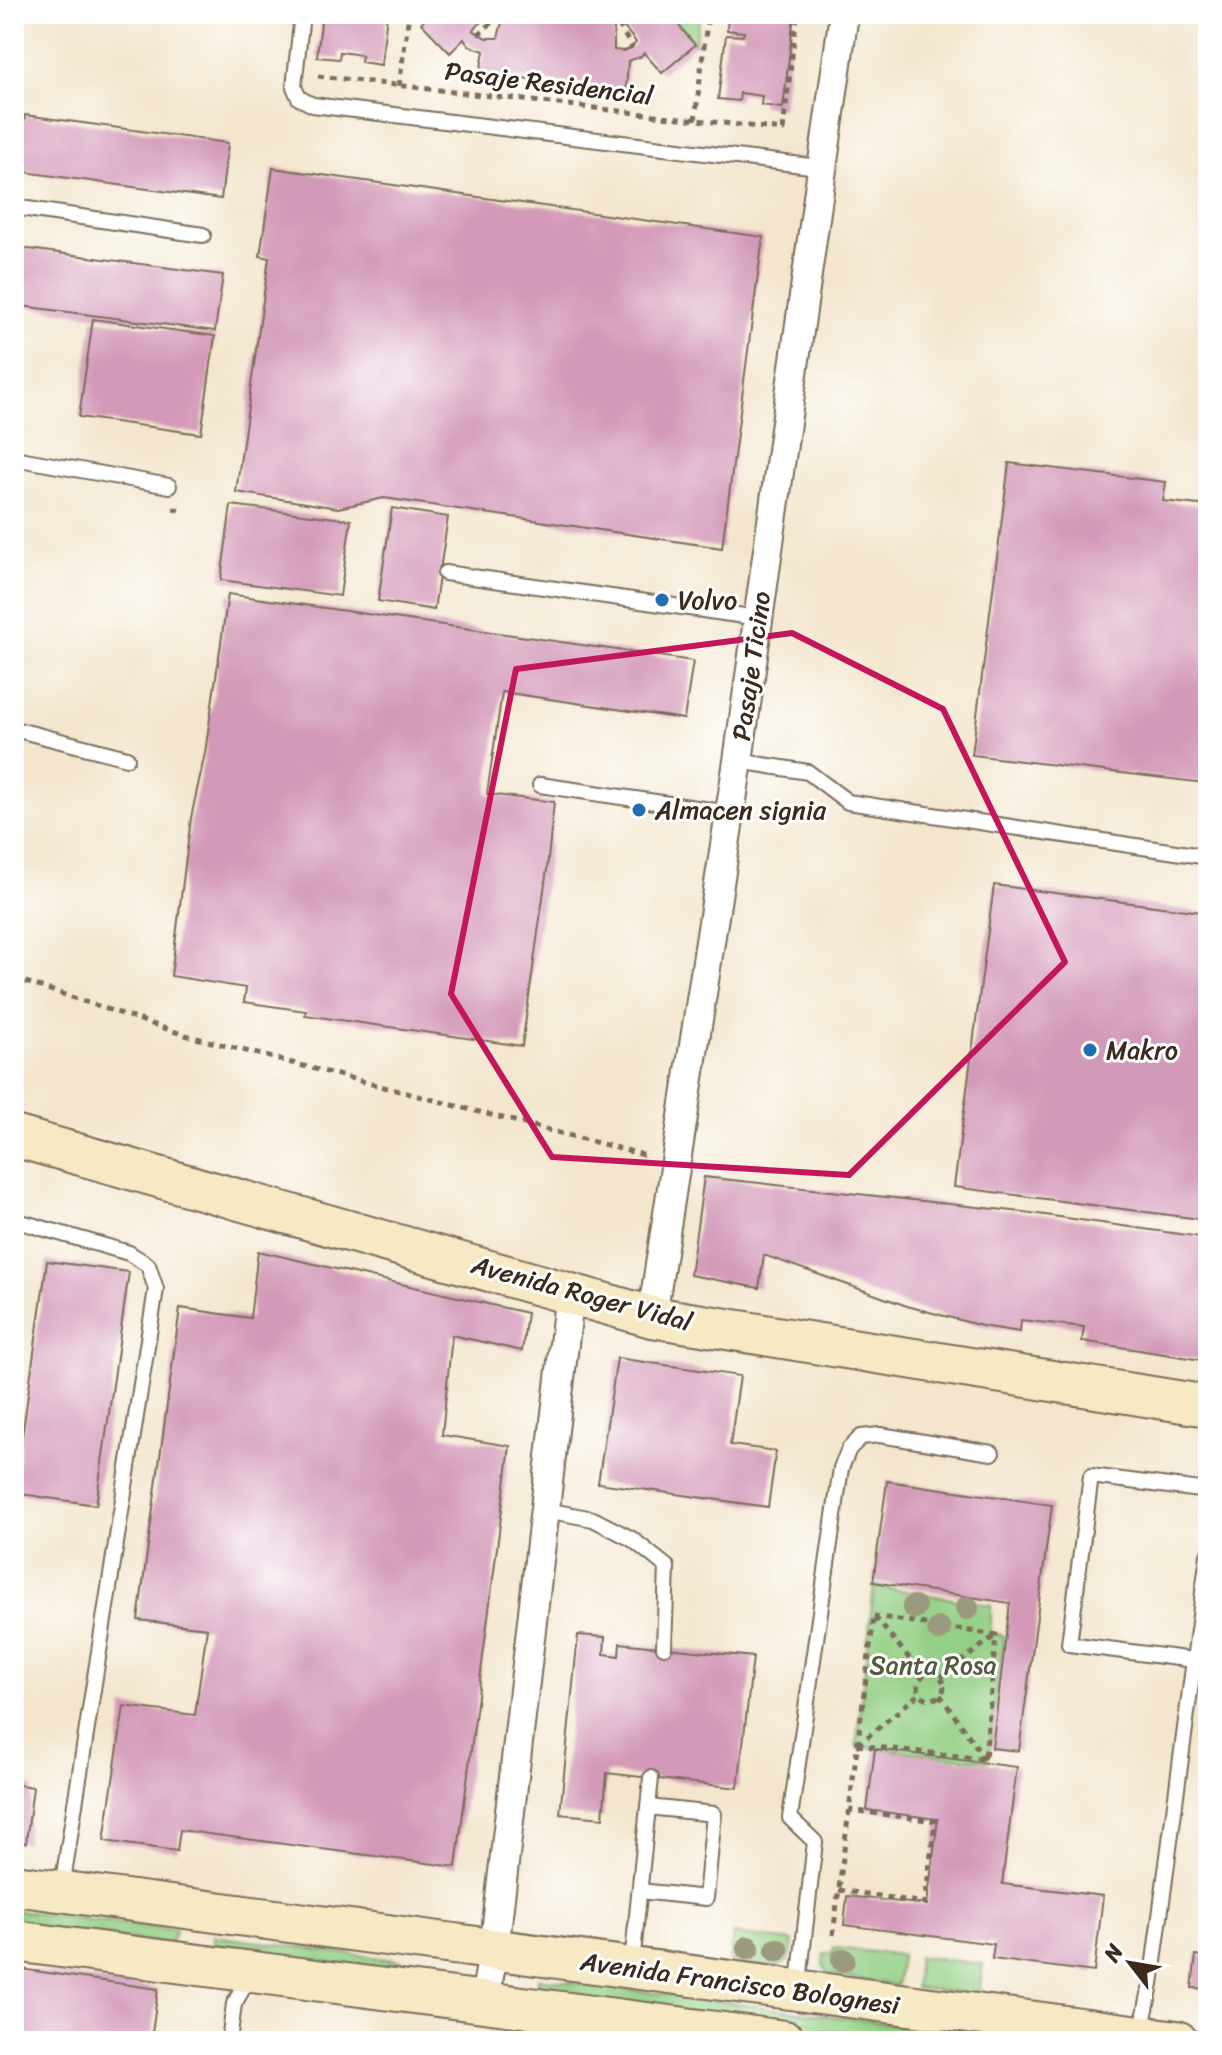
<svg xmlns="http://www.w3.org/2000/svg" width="1222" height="2055" viewBox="0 0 1222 2055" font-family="Sriracha,sans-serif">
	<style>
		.green { fill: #93cf84; stroke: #677c51; stroke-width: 2 }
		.building { fill: #d399b8 }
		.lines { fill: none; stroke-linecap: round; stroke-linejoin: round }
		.lane-casing { stroke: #7b6c5b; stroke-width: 18 }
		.street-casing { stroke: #7b6c5b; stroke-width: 32 }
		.secondary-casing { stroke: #7b6c5b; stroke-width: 44 }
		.path { stroke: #7b6c5b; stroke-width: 5; stroke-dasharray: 6 6; stroke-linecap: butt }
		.lane { stroke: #fff; stroke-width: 14 }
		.street { stroke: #fff; stroke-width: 28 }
		.secondary { stroke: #f6e9c3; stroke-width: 40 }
		.tree { fill: #9c9a7e }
		.marked { fill: none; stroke: #c2185b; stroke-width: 6; stroke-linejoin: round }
		.poi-dot { fill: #1f6fb2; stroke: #fff; stroke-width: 3 }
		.labels { text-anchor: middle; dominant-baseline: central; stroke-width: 6; stroke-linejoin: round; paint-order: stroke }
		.street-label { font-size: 26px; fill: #3b2a1e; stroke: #fff }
		.poi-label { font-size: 26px; fill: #3b2a1e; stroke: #fff; text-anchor: start }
		.park-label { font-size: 26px; fill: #555c3d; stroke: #fff }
	</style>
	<rect width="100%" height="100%" fill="#fff"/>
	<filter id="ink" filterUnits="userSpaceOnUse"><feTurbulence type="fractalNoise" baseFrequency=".0125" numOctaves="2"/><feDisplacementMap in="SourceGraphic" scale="16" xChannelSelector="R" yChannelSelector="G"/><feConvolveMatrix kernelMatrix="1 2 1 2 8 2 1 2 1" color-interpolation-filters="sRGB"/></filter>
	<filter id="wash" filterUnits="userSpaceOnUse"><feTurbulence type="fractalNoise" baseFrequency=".006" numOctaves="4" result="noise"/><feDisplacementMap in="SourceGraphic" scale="32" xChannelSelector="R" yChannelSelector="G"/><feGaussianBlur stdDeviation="1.8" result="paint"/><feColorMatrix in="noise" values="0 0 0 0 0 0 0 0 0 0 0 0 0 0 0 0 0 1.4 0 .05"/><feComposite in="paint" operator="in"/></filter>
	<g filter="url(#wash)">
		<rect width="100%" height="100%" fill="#f3e6cd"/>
		<g class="green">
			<path d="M520,14H628L614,27Z"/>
			<path d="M670,14H700L695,45Z"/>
			<path d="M874,1586L991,1605V1632L1004,1636L988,1761L856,1746Z"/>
			<path d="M14,1910L176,1930L170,1945L14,1924Z"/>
			<path d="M733,1934L793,1941C792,1947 792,1955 788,1960C781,1972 743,1964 730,1962Z"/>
			<path d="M214,1936L403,1961L401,1972L212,1951Z"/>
			<path d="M834,1948L901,1955L897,1986L827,1974L823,1965L824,1953L832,1954Z"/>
			<path d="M918,1957L983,1964L979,1995L915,1988Z"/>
			<path d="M538,1978L979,2035V2041H905L537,1992Z"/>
		</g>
		<g id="blocks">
			<g class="building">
				<path d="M322,14H387L381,65L361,62L362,55L340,52L339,59L317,57Z"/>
				<path d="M430,14H490L473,30L486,38H498L504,14L614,27V50L624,51L632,48L636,42L619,21L628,14H670L695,45L662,73L644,53L640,57L628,61L626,91L480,73L484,51L470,46L464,39L450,53L421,23Z"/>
				<path d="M728,14H794L783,108L761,105L762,96L740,93L739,101L718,99L726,35L743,36L744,32L727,30Z"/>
				<path d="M25,115L228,143L221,199L17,171Z"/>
				<path d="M273,168L763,237L722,548L384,498L338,508L236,492L269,258L260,256Z"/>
				<path d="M14,247L223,275L215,331L14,305Z"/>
				<path d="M93,319L215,336L201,434L79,417Z"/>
				<path d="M1009,463L1166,482L1163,501L1208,506V753L1204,783L972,755Z"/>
				<path d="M231,505L351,520L340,596L221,580Z"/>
				<path d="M392,508L448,517L434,610L378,601Z"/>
				<path d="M228,594L693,661L684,719L502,692L487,794L554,802L547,869L522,1046L305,1015L306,1011L244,1002L246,988L171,976L191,818L205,753Z"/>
				<path d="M994,885L1208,913V1220L954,1187Z"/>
				<path d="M704,1177L1031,1213L1208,1238V1361L1082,1341L1084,1327L1021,1320L1020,1332L982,1326L907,1306L764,1255L759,1288L690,1275Z"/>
				<path d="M258,1251L527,1313L522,1351L452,1335L442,1435L510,1446L456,1867L180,1830L177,1851L104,1841L124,1706L195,1715L207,1628L138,1620L180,1308L250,1318Z"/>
				<path d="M47,1261L129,1272L96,1505L14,1493Z"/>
				<path d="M617,1358L740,1376L730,1445L776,1451L768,1507L598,1483Z"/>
				<path d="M887,1481L1052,1505L1019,1751L992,1748L1010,1603L873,1582Z"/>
				<path d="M578,1635L605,1637L604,1654L619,1656L620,1643L753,1657L738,1788L607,1773L603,1818L560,1814Z"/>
				<path d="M875,1749L1017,1767L1002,1884L1103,1896L1094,1972L992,1959L994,1944L844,1925L847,1896L927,1905L938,1819L867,1810Z"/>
				<path d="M14,1784L33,1787L26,1843L14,1841Z"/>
				<path d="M1196,1955L1208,1957V1989L1192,1988Z"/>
				<path d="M14,1968L158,1989L151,2041H14Z"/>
			</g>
		</g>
	</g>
	<g filter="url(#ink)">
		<use href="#blocks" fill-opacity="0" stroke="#7b6c5b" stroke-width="2"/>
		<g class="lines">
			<g class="lane-casing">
				<g id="lane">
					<path d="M302,14L294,87L299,98L313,105L810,166L823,162"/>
					<path d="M14,207L203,235"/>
					<path d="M14,458L169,486"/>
					<path d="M445,573L758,618"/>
					<path d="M14,729L127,758"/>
					<path d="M738,761L808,772L848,802L1208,857"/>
					<path d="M540,785L730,813"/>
					<path d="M14,1220L129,1253L148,1265L156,1289L62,1887"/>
					<path d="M546,1510L593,1519L632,1539L667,1567L664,1647"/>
					<path d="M1193,1660L1069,1644L1091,1476L1208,1491"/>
					<path d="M648,1807L651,1778"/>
					<path d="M632,1964L648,1807L714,1814L706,1898L640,1891"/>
					<path d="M798,1990L815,1842L790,1818L841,1468L849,1449L861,1437L880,1435L992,1453"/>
					<path d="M1141,2034L1151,1984L1208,1555"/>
					<path d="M229,2041L234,2004L251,1974"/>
				</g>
			</g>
			<g class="street-casing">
				<g id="street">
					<path d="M652,1317L738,761L844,14"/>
					<path d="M484,2002L494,1950L570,1292"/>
				</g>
			</g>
			<g class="secondary-casing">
				<g id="secondary">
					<path d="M14,1136L652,1317L1208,1406"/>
					<path d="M14,1885L1177,2041"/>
					<path d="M14,1941L785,2041"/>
				</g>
			</g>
			<g class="path">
				<path d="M613,14L632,48"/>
				<path d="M478,35L501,14"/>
				<path d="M318,76L783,130L797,14"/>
				<path d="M399,86L409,14"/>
				<path d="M695,120L708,14"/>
				<path d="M173,509L184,511"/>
				<path d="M14,978L185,1035L644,1155"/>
				<path d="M875,1617L924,1676"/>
				<circle cx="931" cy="1686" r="13"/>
				<path d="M941,1677L996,1635"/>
				<path d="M940,1695L985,1759"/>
				<path d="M857,1745L985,1759L996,1635L874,1616"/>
				<path d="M858,1745L920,1693"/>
				<path d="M839,1890L925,1903L935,1821L849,1810"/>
				<path d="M833,1935L874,1616"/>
			</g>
			<use href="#lane" class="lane"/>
			<use href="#street" class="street"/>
			<use href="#secondary" class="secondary"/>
		</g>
		<g class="tree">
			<circle cx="914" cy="1607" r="12"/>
			<circle cx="967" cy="1608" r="12"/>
			<circle cx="939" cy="1629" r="12"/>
			<circle cx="748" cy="1948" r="12"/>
			<circle cx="777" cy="1950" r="12"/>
			<circle cx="843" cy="1960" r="12"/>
		</g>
	</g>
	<path class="marked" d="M792,633L943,709L1065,962L849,1175L552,1157L451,994L516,669Z"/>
	<g class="poi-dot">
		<circle cx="662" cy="600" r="8"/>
		<circle cx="639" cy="810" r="8"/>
		<circle cx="1090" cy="1050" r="8"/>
	</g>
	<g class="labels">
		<g class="street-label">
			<text transform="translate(549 83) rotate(7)">Pasaje Residencial</text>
			<text transform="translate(751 666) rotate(-82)">Pasaje Ticino</text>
			<text transform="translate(582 1293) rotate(15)">Avenida Roger Vidal</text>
			<text transform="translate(740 1983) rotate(8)">Avenida Francisco Bolognesi</text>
		</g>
		<g class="poi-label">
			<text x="678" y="600">Volvo</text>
			<text x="655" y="810">Almacen signia</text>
			<text x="1106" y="1050">Makro</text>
		</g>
		<g class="park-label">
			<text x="933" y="1665">Santa Rosa</text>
		</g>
	</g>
	<rect width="1222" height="2055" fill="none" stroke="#fff" stroke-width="48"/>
	<g transform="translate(1130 1963) rotate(301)" stroke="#ffffff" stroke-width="6" paint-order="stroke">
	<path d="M0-6L14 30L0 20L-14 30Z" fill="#3b2a1e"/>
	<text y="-12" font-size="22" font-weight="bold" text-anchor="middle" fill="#3b2a1e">N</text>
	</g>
</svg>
